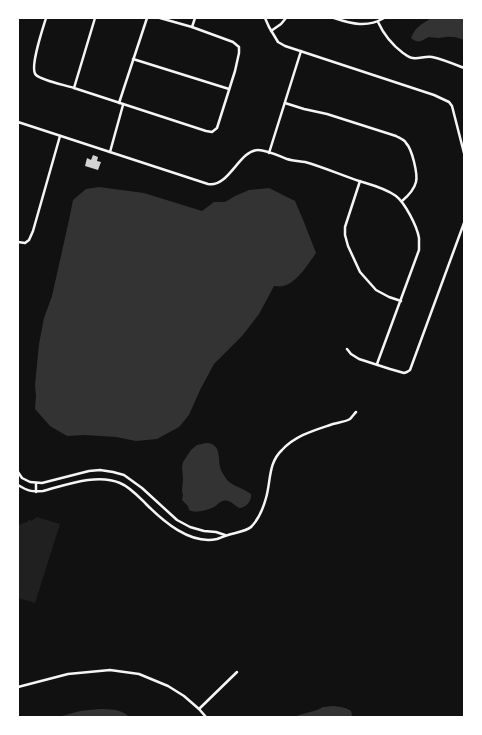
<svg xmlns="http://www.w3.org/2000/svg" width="482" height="735" viewBox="0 0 482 735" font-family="'PT Sans',sans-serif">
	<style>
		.green { fill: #202020 }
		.water { fill: #333 }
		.building { fill: #d3d3d3 }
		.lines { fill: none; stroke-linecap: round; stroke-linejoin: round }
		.minor { stroke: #f5f5f5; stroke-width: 2.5 }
	</style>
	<rect width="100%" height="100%" fill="#111"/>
	<path class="green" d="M37,517L60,524L35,603L18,598V525L27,522L30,519L31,521Z"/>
	<g class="water">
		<path d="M431,18H464V40C458,37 451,36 445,37C443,37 440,38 439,38C435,38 432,37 429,37C421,40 420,45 411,38C416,26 421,25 431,18Z"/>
		<path d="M99,187L144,193L202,211L214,202H225L235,196L249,190L269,188L295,201L304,222L316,253C308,264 297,283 283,286C280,287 277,286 274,286L259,314L242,336L214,364L200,390L189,415L179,427L157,439L136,441L116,437L85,435L67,436L50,426L35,409L36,396L35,385L39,344L44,318L52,296L69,220L73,200L86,189Z"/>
		<path d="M206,443C224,444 216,461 222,472C230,488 239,485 251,494C252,501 246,508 239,508C236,506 232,502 228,501C221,499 219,504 214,507C208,510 195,514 189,510L188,506L182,500L183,495L182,491L183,479L182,467L183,462L191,450L197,445Z"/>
		<path d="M333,706C340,707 346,707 351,711L352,715L351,717H281L296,716L317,710L323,707Z"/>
		<path d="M99,709C110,709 122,709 129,717H53L62,716L80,711Z"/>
	</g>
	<path class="building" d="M93,155L98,157L97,161L101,162L98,170L85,166L87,158L91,160Z"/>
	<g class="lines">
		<g class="minor">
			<path d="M46,18C43,28 29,69 36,75C43,81 65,85 74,88L95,18"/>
			<path d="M265,18L269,27L278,42L285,46L434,95L449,102L452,106L464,153"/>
			<path d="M334,18C352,24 367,28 384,18"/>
			<path d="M378,22C384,35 391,44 403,53C406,55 409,58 413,58C419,59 425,56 432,57C442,59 454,64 464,68"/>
			<path d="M192,27L195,18"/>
			<path d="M271,31L281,24L286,18"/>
			<path d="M133,59L229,89"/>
			<path d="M74,88L206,131L212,132L217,128L235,71L239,53V47L233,42L192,27L160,18"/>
			<path d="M119,103L147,18"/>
			<path d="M285,103L304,109L327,114L396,136C399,138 404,139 406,143C412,149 418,174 416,182C414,190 408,196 402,201"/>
			<path d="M18,122L208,184C229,188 239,150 258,150C267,150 279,156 287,159C293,161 299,161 305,162C323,167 341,175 359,181C372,185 385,188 396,196C405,203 417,226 419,238C419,242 419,246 419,250L377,364"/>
			<path d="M110,152L123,105"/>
			<path d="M269,153L301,51"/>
			<path d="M360,181L345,227V235L348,246L360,272L376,290L389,297L401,301"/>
			<path d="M18,242L25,243L29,240L33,231L60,136"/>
			<path d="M347,349L351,354L359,359L390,369L404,373L407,372L410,370L464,223"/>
			<path d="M18,472L22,478L30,482L42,483L89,471L100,470L113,472L124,475L142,488L177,520L190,527L204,531L216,532L225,535"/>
			<path d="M36,483V492"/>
			<path d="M18,485C28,491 31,492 43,491C66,485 97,473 120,483C130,487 138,496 146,504C163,521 190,545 217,539C220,538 224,536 228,535C234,533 247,531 251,527C259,519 263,509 266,498C271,481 268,463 282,450C295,436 312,431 330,425C336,423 345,422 350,419C352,417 354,414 356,412"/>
			<path d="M18,687L68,674L110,670L139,674L168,686L184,696L199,709L206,717"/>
			<path d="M199,709L237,672"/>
		</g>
	</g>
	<rect width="482" height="735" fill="none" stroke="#ffffff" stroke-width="38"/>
</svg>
